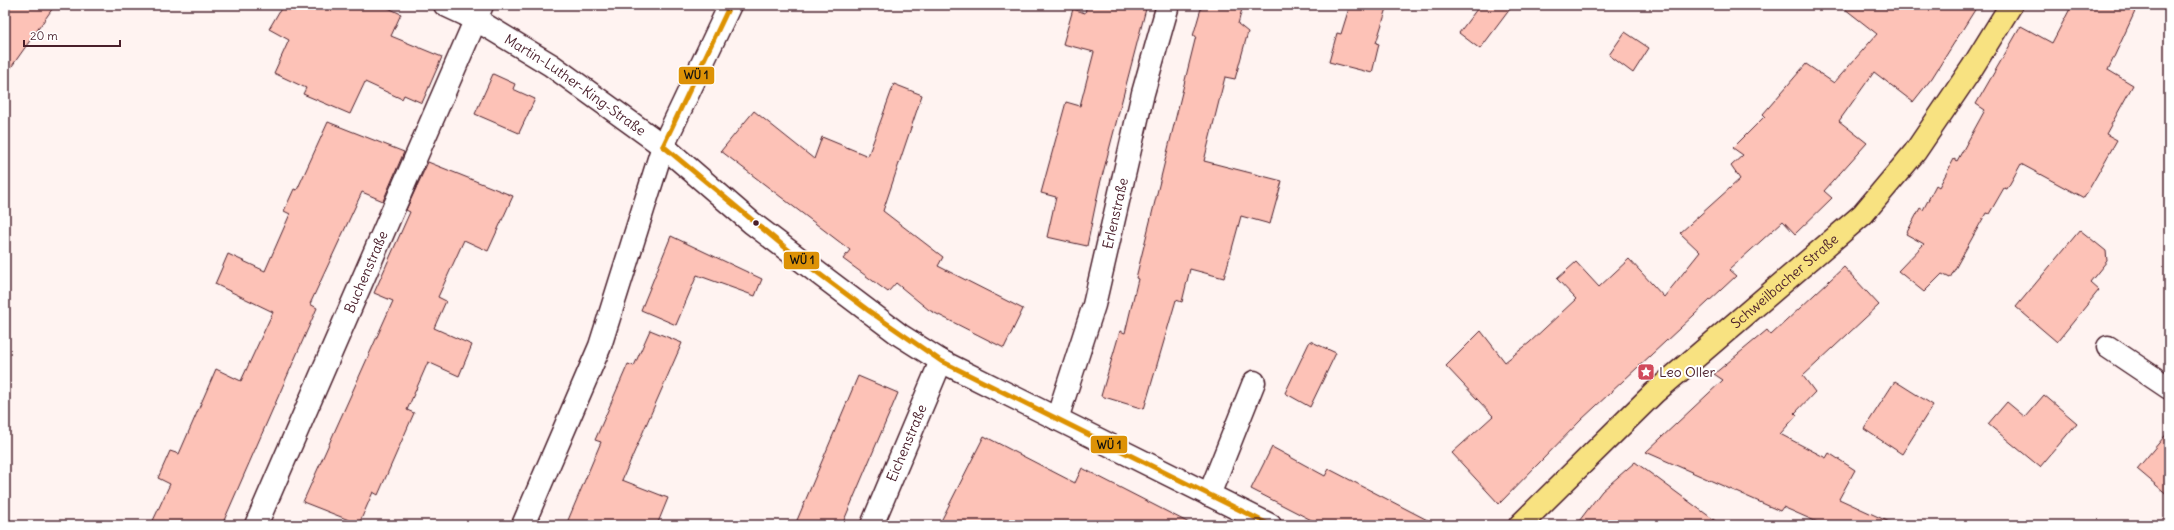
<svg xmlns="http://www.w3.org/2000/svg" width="2174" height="530" viewBox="0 0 2174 530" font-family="Delius,sans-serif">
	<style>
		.building { fill: #fdc2b7; stroke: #4a1f2b }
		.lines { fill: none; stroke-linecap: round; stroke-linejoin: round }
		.minor-casing { stroke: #4a1f2b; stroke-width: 25 }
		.major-casing { stroke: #4a1f2b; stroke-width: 25 }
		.minor { stroke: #fff; stroke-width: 22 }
		.major { stroke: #f8e281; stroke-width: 22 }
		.bus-1-casing { stroke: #fff; stroke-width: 8 }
		.bus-1 { stroke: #dd9206; stroke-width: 5 }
		.bus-dot { fill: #4a1f2b; stroke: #fff; stroke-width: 1.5 }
		.labels { text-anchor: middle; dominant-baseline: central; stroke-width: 4; stroke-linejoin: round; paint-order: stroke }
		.street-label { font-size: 14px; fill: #4a1f2b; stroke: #fff }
		.poi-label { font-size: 14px; fill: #4a1f2b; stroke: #fff; text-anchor: start }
		.line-badge { stroke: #fff; stroke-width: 1.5 }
		.pale-badge-label { font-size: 11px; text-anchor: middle; font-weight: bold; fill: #111 }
	</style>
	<rect width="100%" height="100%" fill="#fff3f1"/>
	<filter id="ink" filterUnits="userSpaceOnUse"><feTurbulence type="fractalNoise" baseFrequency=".025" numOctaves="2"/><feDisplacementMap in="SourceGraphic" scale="8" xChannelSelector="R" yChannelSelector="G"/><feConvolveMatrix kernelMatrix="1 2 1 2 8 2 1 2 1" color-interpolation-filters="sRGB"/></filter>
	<g filter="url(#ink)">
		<g class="building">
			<path d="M5,5H55L5,76Z"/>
			<path d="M283,5H382L401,14L391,36L442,57L422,103L404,95L402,99L365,82L350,114L303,94L306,88L274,73L289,40L269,29Z"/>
			<path d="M1087,5H1147L1099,188L1087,246L1047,237L1056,197L1041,193L1066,102L1080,106L1094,52L1063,44L1073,9L1085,13Z"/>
			<path d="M1202,5H1243L1238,24L1248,32L1235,79L1225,77L1204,161L1282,181L1270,224L1241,216L1224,278L1190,269L1182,302L1176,300L1144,409L1101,396L1120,331L1125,333L1138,279L1136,278L1196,36H1193Z"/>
			<path d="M1350,5H1388L1376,43L1379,44L1372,73L1329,62L1337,33L1341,34Z"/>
			<path d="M1480,5H1513L1480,49L1459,33Z"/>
			<path d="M1840,5H1978L1932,78L1913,102L1874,72L1839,121L1867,143L1824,191L1832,198L1795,234L1783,221L1729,270L1736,276L1581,420L1499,504L1452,453L1493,416L1446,366L1481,331L1505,362L1529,343L1576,299L1557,279L1576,262L1599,287L1629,259L1664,297L1700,252L1680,233L1740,179L1731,166L1743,155L1733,148L1765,116L1763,114L1806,64L1834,83L1877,34Z"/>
			<path d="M2072,5H2138L2108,70L2133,85L2106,134L2117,140L2084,198L2021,164L2007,189L2004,188L1989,214L1986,213L1950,278L1942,274L1924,292L1898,271L1924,244L1906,234L1920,208L1923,210L1936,185L1939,187L1954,159L1957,161L1985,110L1976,104L2021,26L2052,43Z"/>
			<path d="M1625,32L1649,48L1633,73L1609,55Z"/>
			<path d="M493,74L515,84L513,89L535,99L519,133L475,114Z"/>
			<path d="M894,84L922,95L883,211L943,257L938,266L1023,309L1004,348L929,310L896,283L888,292L843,259L850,250L721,151L754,111L814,159L822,137L868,156Z"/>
			<path d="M328,122L404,152L383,201L362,192L310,304L317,308L222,525H151L170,484L158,478L170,451L179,454L216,369L241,381L273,312L215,284L228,254L265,271L290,214L284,211L294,189L297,190Z"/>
			<path d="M428,162L513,196L488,251L464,240L438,297L446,301L434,328L472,345L459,376L428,362L407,410L414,413L378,495L373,492L359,524L303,502L393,301L374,293L410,212L406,210Z"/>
			<path d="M2080,230L2106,251L2107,261L2090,282L2099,290L2057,342L2016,307Z"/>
			<path d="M671,236L762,279L755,296L697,275L676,325L641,310Z"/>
			<path d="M1844,267L1879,305L1803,376L1815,392L1795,413L1797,415L1780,434L1826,458L1829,453L1855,470L1839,499L1896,525H1824L1783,507L1780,511L1646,452L1723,380L1714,374L1767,330L1771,335Z"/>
			<path d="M650,330L682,343L622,480L668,498L657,525H566L601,442L595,440L628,364L634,366Z"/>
			<path d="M1310,341L1336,353L1310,407L1285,393Z"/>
			<path d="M858,376L898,393L842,525H795Z"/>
			<path d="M1895,381L1933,405L1902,454L1864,429Z"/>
			<path d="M2044,395L2077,423L2040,467L1988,424L2007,402L2025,417Z"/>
			<path d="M2169,431V496L2137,469Z"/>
			<path d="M984,436L1075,483L1082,468L1193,525H939Z"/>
			<path d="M1272,447L1325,476L1329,469L1437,525H1321L1251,489Z"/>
			<path d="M1635,462L1721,525H1576L1602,491Z"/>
		</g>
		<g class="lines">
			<g class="minor-casing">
				<g id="minor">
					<path id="s1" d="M445,5L475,19L551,65L663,146L752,223L900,335L941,361L1270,525"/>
					<path d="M2108,347L2169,388"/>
					<path id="s2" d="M1057,419L1094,305L1143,93L1168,5"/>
					<path d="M1209,495L1254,382"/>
					<path id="s3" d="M256,525L482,5"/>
					<path d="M523,525L600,346L663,146L730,5"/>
					<path id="s4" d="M872,525L941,361"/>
				</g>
			</g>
			<g class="major-casing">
				<g id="major">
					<path id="s5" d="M1520,525L1654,393L1863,214L1915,152L1972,68L2011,5"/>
				</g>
			</g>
			<use href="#minor" class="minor"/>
			<use href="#major" class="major"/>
			<g class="bus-1-casing">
				<g id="bus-1">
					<path d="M663,146L798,258L869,311L941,361L1270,525"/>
					<path d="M663,146L730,5"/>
				</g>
			</g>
			<use href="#bus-1" class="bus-1"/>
		</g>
	</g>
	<defs>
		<g id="sight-square" transform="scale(0.9)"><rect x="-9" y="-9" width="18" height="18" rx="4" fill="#d1495b" stroke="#fff"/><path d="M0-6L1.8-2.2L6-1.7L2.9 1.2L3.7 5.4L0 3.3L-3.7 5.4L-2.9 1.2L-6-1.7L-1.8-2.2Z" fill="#fff"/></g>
	</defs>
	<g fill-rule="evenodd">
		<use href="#sight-square" x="1646" y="372"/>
	</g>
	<circle class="bus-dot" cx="756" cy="223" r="3.5"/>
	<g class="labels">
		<g class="street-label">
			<text stroke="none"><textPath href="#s1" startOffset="153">Martin-Luther-King-Straße</textPath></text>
			<text stroke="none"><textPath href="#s2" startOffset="214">Erlenstraße</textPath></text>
			<text stroke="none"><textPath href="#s3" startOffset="276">Buchenstraße</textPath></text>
			<text stroke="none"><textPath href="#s5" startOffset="360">Schweilbacher Straße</textPath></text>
			<text stroke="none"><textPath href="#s4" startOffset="89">Eichenstraße</textPath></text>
		</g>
		<g class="poi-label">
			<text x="1659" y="372">Leo Oller</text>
		</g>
	</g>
	<g class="line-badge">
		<rect x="678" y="66" width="37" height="19" rx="4" fill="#dd9206"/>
		<rect x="783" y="251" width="37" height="19" rx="4" fill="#dd9206"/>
		<rect x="1090" y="435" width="38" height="19" rx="4" fill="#dd9206"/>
	</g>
	<g class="pale-badge-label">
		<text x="696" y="79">WÜ 1</text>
		<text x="802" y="264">WÜ 1</text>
		<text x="1109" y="449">WÜ 1</text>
	</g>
	<rect width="2174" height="530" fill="none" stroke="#fff" stroke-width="20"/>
	<rect x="10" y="10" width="2154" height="510" fill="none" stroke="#4a1f2b" stroke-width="1.5" filter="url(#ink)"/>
	<path d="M24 40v6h96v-6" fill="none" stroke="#4a1f2b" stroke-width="2"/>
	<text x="30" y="40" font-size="12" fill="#4a1f2b" stroke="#ffffff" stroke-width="3" paint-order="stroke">20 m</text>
</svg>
